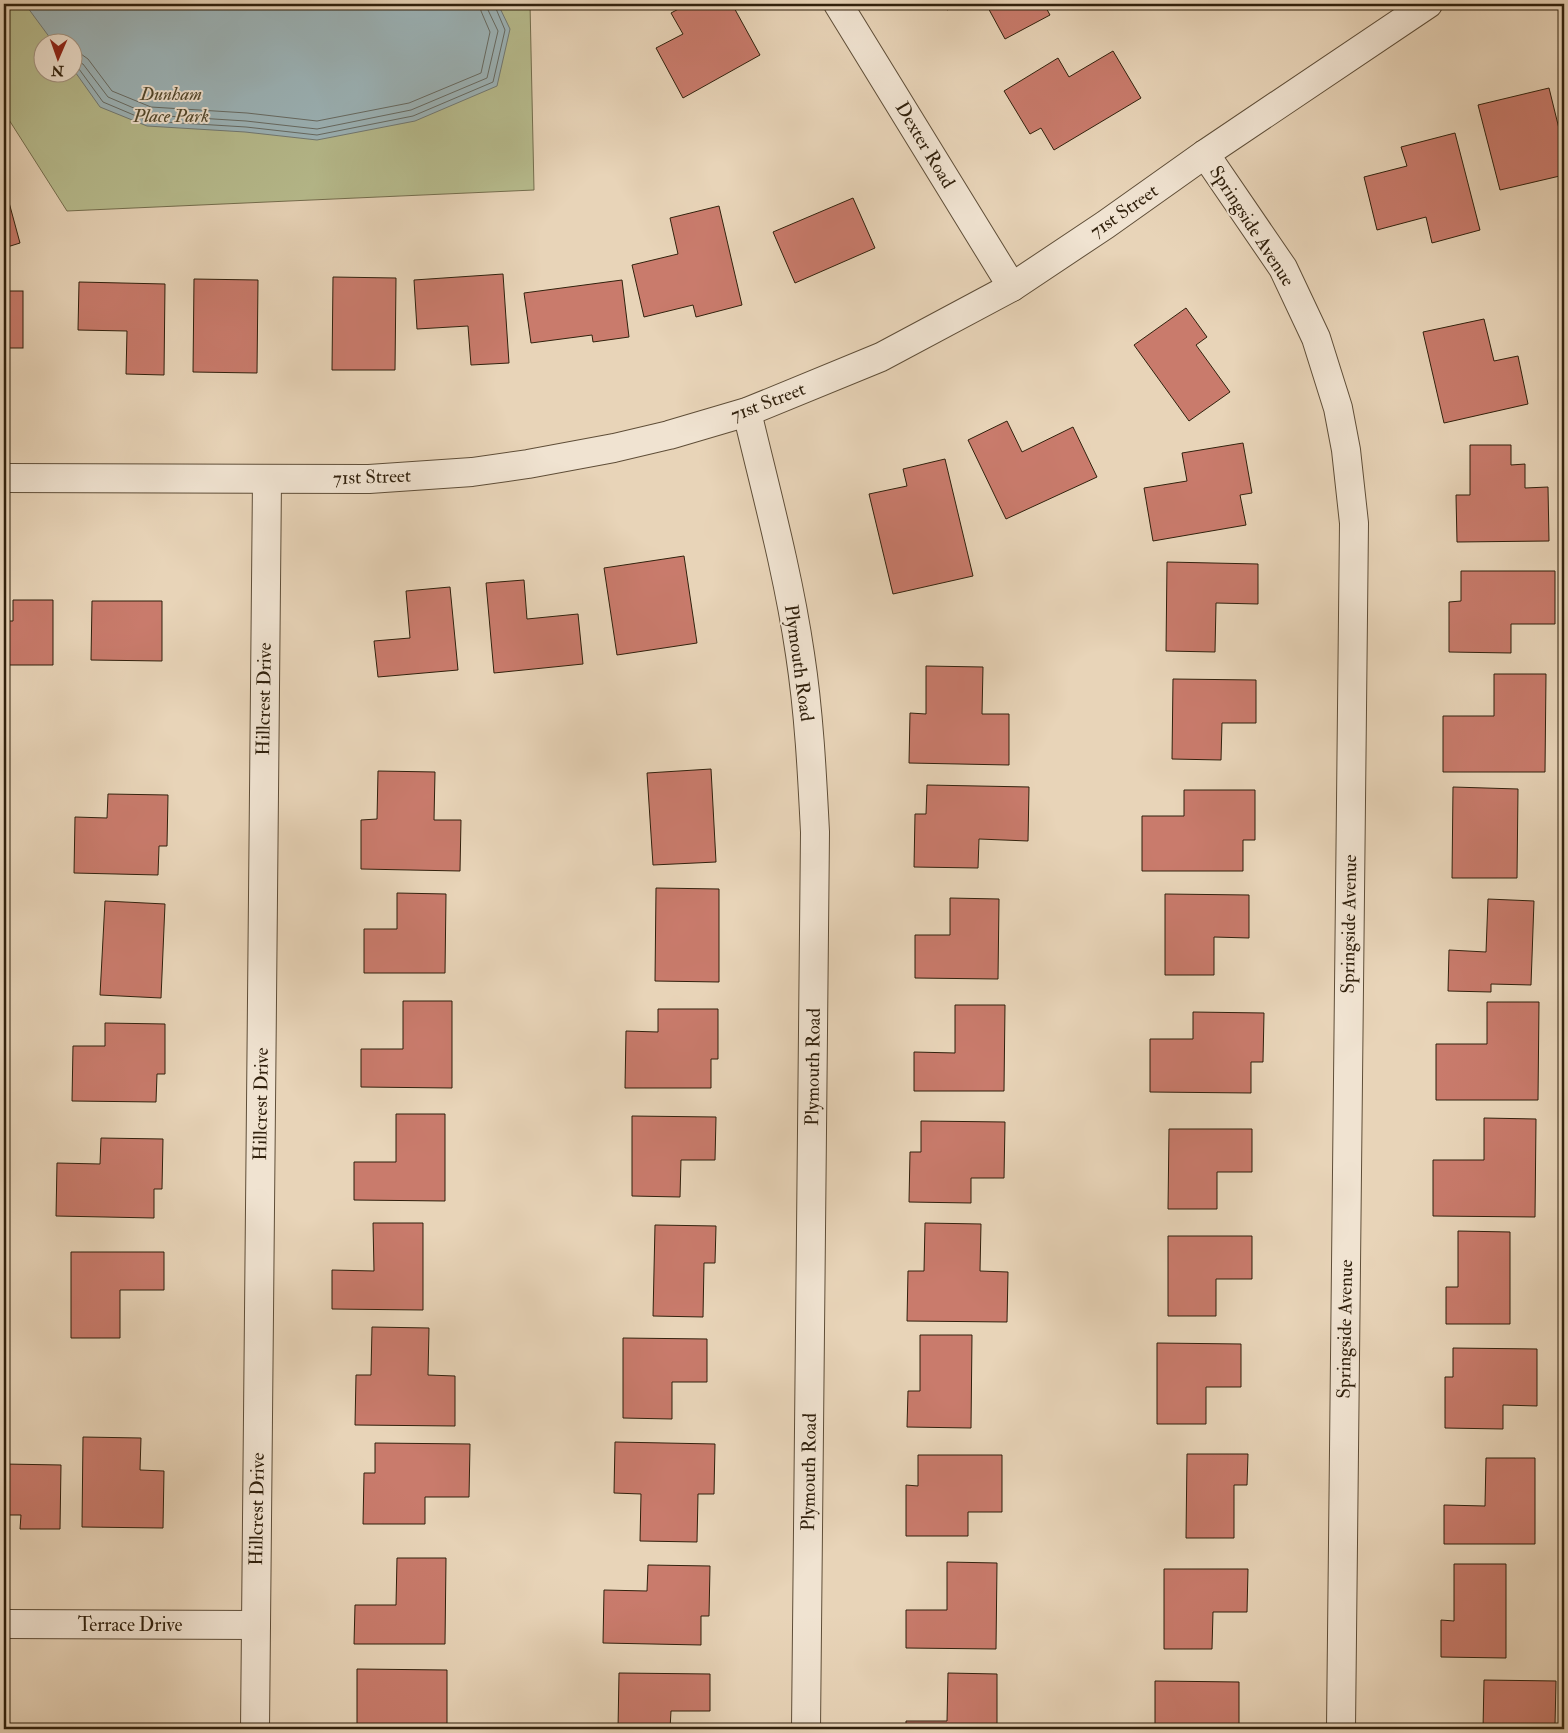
<svg xmlns="http://www.w3.org/2000/svg" width="1568" height="1733" viewBox="0 0 1568 1733" font-family="'IM FELL Double Pica',serif">
	<style>
		.green { fill: #b7bc8e; stroke: #746e4e; fill-rule: evenodd }
		.water { fill: #9cb5ba; stroke: #717a75 }
		.lines { fill: none; stroke-linecap: round; stroke-linejoin: round }
		.shore { stroke: #666b64; stroke-width: 1 }
		.building { fill: #c97b6c; stroke: #31210d }
		.street-casing { stroke: #5f4e38; stroke-width: 30 }
		.street { stroke: #f0e3d1; stroke-width: 28 }
		.labels { text-anchor: middle; dominant-baseline: central; stroke-width: 4; stroke-linejoin: round; paint-order: stroke }
		.park-label { font-size: 19px; font-style: italic; fill: #52482d; stroke: #f0e3d1 }
		.street-label { font-size: 19px; fill: #31210d; stroke: #f0e3d1 }
	</style>
	<rect width="100%" height="100%" fill="#e8d4b8"/>
	<filter id="stains"><feTurbulence type="fractalNoise" baseFrequency=".004" numOctaves="4"/><feColorMatrix values="0 0 0 0 .2 0 0 0 0 .09 0 0 0 0 .02 0 0 0 .5 -.17"/></filter>
	<radialGradient id="worn" r=".72"><stop offset=".6" stop-color="#630" stop-opacity="0"/><stop offset="1" stop-color="#630" stop-opacity=".3"/></radialGradient>
	<path class="green" d="M4,4H530L534,190L67,211L4,112ZM42,42H72V72H42Z"/>
	<path class="water" d="M25,4H498L510,29L497,86L415,121L317,140L245,132L147,126L100,107L73,69L72,42H53Z"/>
	<g class="lines">
		<g class="shore">
			<path d="M72,53L81,54L88,59L112,91L151,107L247,113L317,121L409,103L481,73L490,32L481,11L480,4"/>
			<path d="M72,60L83,64L108,97L150,115L246,121L317,129L411,110L487,78L498,31L488,10L487,4"/>
			<path d="M72,67L79,69L103,102L148,121L246,127L317,135L413,116L493,82L505,30L494,4"/>
		</g>
	</g>
	<g class="building">
		<path d="M600,4H614L603,9Z"/>
		<path d="M688,4H732L760,55L683,98L656,48L683,34L671,13Z"/>
		<path d="M944,4H959L947,10Z"/>
		<path d="M986,4H1044L1050,15L1005,39Z"/>
		<path d="M1113,51L1141,98L1054,150L1041,128L1030,134L1004,91L1058,58L1069,77Z"/>
		<path d="M1549,88L1564,149V175L1500,190L1478,105Z"/>
		<path d="M1455,133L1480,230L1432,243L1426,217L1377,230L1364,177L1407,166L1401,147Z"/>
		<path d="M4,184L20,243L4,248Z"/>
		<path d="M853,198L875,248L795,283L773,232Z"/>
		<path d="M719,206L742,305L696,317L693,305L644,317L632,265L678,254L670,218Z"/>
		<path d="M503,274L509,363L471,365L468,326L417,329L414,280Z"/>
		<path d="M333,277L396,278L395,370H332Z"/>
		<path d="M194,279L258,280L257,373L193,372Z"/>
		<path d="M622,280L629,337L593,342L592,335L531,343L524,293Z"/>
		<path d="M79,282L165,284L164,375L126,374L127,331L78,330Z"/>
		<rect x="4" y="291" width="19" height="57"/>
		<path d="M1186,308L1207,337L1196,345L1230,392L1189,421L1134,345Z"/>
		<path d="M1484,319L1494,361L1518,356L1528,404L1444,423L1423,332Z"/>
		<path d="M1007,421L1022,452L1073,427L1097,477L1006,519L968,440Z"/>
		<path d="M1243,443L1252,493L1240,495L1246,525L1153,541L1144,488L1187,481L1182,453Z"/>
		<path d="M1470,445H1511V465L1525,464V488L1548,487L1549,541L1457,542L1456,495H1470Z"/>
		<path d="M945,459L973,576L893,594L869,494L907,486L903,469Z"/>
		<path d="M684,556L697,643L617,655L604,568Z"/>
		<path d="M1167,562L1258,564V604L1216,603L1215,652L1166,651Z"/>
		<path d="M1461,571H1555V624H1511V653L1449,652V602L1461,601Z"/>
		<path d="M524,580L527,619L578,614L583,664L494,673L486,583Z"/>
		<path d="M450,587L458,670L378,677L374,641L410,638L406,591Z"/>
		<path d="M13,600H53V665H4V621H13Z"/>
		<path d="M92,601H162V661L91,660Z"/>
		<path d="M926,666L983,667L982,714H1009V765L909,763L910,713L926,714Z"/>
		<path d="M1494,674H1546L1545,772H1443V716H1494Z"/>
		<path d="M1173,679L1256,680V723H1222L1221,760L1172,759Z"/>
		<path d="M711,769L716,862L653,865L647,773Z"/>
		<path d="M378,771L435,772L434,820H461L460,871L361,869V820L377,819Z"/>
		<path d="M927,785L1029,787L1028,841L979,839L978,868L914,867L915,814H926Z"/>
		<path d="M1453,787L1518,789L1517,878H1452Z"/>
		<path d="M1184,790H1255V840H1243V871H1142V816H1184Z"/>
		<path d="M108,794L168,795L167,846H159L158,875L74,873L75,817L107,818Z"/>
		<path d="M656,888L719,889V982L655,981Z"/>
		<path d="M397,893L446,894L445,973H364V929H397Z"/>
		<path d="M1165,894L1249,895V938L1214,937V975H1165Z"/>
		<path d="M950,898L999,899L998,979L915,978V935H950Z"/>
		<path d="M1488,899L1534,901L1531,985L1491,984V992L1448,991L1449,950L1486,952Z"/>
		<path d="M105,901L165,904L161,998L100,995Z"/>
		<path d="M403,1001H452V1088L361,1087V1049H403Z"/>
		<path d="M1487,1002H1539L1538,1100H1436V1044H1487Z"/>
		<path d="M955,1005H1005L1004,1091H914V1052L955,1053Z"/>
		<path d="M658,1009H718V1059H711V1088H625L626,1031L658,1032Z"/>
		<path d="M1193,1012L1264,1013L1263,1062H1251V1093L1150,1092V1039H1193Z"/>
		<path d="M105,1023L165,1024V1074H157L156,1102L72,1101L73,1046H105Z"/>
		<path d="M396,1114H445V1201L354,1200V1162H396Z"/>
		<path d="M632,1116L716,1117L715,1160H681L680,1197L632,1196Z"/>
		<path d="M1484,1118L1536,1119L1535,1217L1433,1216V1160H1484Z"/>
		<path d="M921,1121L1005,1122L1004,1178H971V1203L909,1202L910,1152H921Z"/>
		<path d="M1169,1129H1252V1172H1217V1209H1168Z"/>
		<path d="M101,1138L163,1139L162,1189H154V1218L56,1216L57,1163L100,1164Z"/>
		<path d="M373,1223H423V1310L332,1309V1270L374,1271Z"/>
		<path d="M925,1223L981,1224L980,1271L1008,1272L1007,1322L907,1321L908,1271H924Z"/>
		<path d="M655,1225L716,1226L715,1263H704L703,1317L653,1316Z"/>
		<path d="M1458,1231L1510,1232V1324H1446V1287H1458Z"/>
		<path d="M1168,1236H1252V1279H1216V1316H1168Z"/>
		<path d="M71,1252H164V1290H120V1338H71Z"/>
		<path d="M372,1327L429,1328L428,1375L455,1376V1426L355,1425L356,1375H371Z"/>
		<path d="M920,1335H972L971,1428L907,1427L908,1391H920Z"/>
		<path d="M623,1338L707,1339V1382H672V1419L623,1418Z"/>
		<path d="M1157,1343L1241,1344V1387H1206V1424H1157Z"/>
		<path d="M1453,1348L1537,1349V1406L1503,1405V1429L1445,1428V1377H1453Z"/>
		<path d="M83,1437L141,1438L140,1470L164,1471L163,1528L82,1527Z"/>
		<path d="M615,1442L715,1444L714,1494H698L697,1542L640,1541L641,1494L614,1493Z"/>
		<path d="M375,1443L470,1444L469,1497H425V1524H363L364,1473H375Z"/>
		<path d="M1187,1454H1248L1247,1485H1234V1538H1186Z"/>
		<path d="M918,1455H1002V1512H968V1536H906V1485L918,1486Z"/>
		<path d="M1486,1458H1535V1544H1444V1505L1485,1506Z"/>
		<path d="M4,1464L61,1465L60,1529H20L21,1515H4Z"/>
		<path d="M397,1558H446L445,1644H354L355,1605H396Z"/>
		<path d="M947,1562L997,1563L996,1649L906,1648V1610H947Z"/>
		<path d="M1454,1564H1506V1658L1441,1657V1620L1454,1621Z"/>
		<path d="M648,1565L710,1566L709,1616H701V1645L603,1643L604,1590L647,1591Z"/>
		<path d="M1164,1569H1248L1247,1612H1213L1212,1649H1164Z"/>
		<path d="M357,1669L447,1670V1729H357Z"/>
		<path d="M619,1673L710,1674V1711H671L670,1729H618Z"/>
		<path d="M948,1673L997,1674V1729H906V1721H947Z"/>
		<path d="M1484,1680L1556,1681L1555,1725H1530V1729H1483Z"/>
		<path d="M1155,1681L1239,1682V1725L1204,1724V1729H1155Z"/>
		<path d="M82,1727L122,1729H82Z"/>
	</g>
	<g class="lines">
		<g class="street-casing">
			<g id="street">
				<path d="M838,4L1012,287"/>
				<path d="M1205,154L1283,268L1316,338L1338,408L1346,450L1354,523L1341,1729"/>
				<path d="M747,412C766,492 788,572 800,654C809,713 812,772 815,832L806,1729"/>
				<path d="M4,478L369,479L472,472L528,464L614,448L669,435L747,412L881,357L1012,287L1105,225L1205,154L1428,4"/>
				<path d="M4,1624L256,1625"/>
				<path d="M255,1729L267,480"/>
			</g>
		</g>
		<use href="#street" class="street"/>
	</g>
	<g class="labels">
		<g class="park-label">
			<text x="171" y="94">Dunham<tspan x="171" dy="22">Place Park</tspan></text>
		</g>
		<g class="street-label">
			<text transform="translate(925 145) rotate(59)">Dexter Road</text>
			<text transform="translate(1124 211) rotate(-35)">71st Street</text>
			<text transform="translate(1252 226) rotate(57)">Springside Avenue</text>
			<text transform="translate(768 402) rotate(-21)">71st Street</text>
			<text transform="translate(372 477) rotate(-2)">71st Street</text>
			<text transform="translate(799 663) rotate(82)">Plymouth Road</text>
			<text transform="translate(264 699) rotate(-89)">Hillcrest Drive</text>
			<text transform="translate(1349 924) rotate(-89)">Springside Avenue</text>
			<text transform="translate(813 1067) rotate(-89)">Plymouth Road</text>
			<text transform="translate(261 1104) rotate(-89)">Hillcrest Drive</text>
			<text transform="translate(1345 1329) rotate(-89)">Springside Avenue</text>
			<text transform="translate(809 1472) rotate(-89)">Plymouth Road</text>
			<text transform="translate(257 1509) rotate(-89)">Hillcrest Drive</text>
			<text x="130" y="1625">Terrace Drive</text>
		</g>
	</g>
	<rect width="1568" height="1733" fill="none" stroke="#e8d4b8" stroke-width="20"/>
	<rect x="5" y="5" width="1558" height="1723" fill="none" stroke="#31210d" stroke-width="2.5"/>
	<rect x="10" y="10" width="1548" height="1713" fill="none" stroke="#31210d"/>
	<g transform="translate(58 58) rotate(182)"><circle r="24" fill="#f0e3d1" stroke="#a49583"/>
	<path d="M0-4L9 19L0 12L-9 19Z" fill="#8f2418"/>
	<text y="-8" font-size="14" font-weight="bold" text-anchor="middle" fill="#31210d">N</text>
	</g>
	<rect width="100%" height="100%" filter="url(#stains)"/>
	<rect width="100%" height="100%" fill="url(#worn)"/>
</svg>
